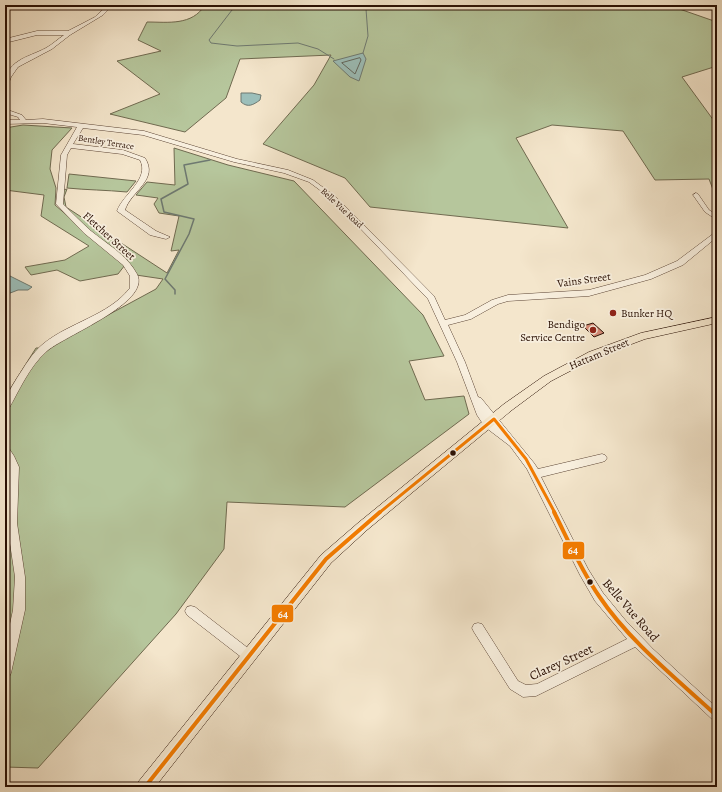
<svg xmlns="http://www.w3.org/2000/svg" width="722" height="792" viewBox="0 0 722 792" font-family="Alegreya,serif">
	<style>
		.green { fill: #b6c69c; stroke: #706a50 }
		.water { fill: #9cbfba; stroke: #6e7971 }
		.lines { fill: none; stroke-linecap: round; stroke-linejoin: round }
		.shore { stroke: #62675e; stroke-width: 1 }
		.stream-far1 { stroke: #6e7971; stroke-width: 1 }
		.stream { stroke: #6e7971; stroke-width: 1.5 }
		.building { fill: #d68b78; stroke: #290f03 }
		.minor-casing { stroke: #5c4535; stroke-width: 1 }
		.major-casing { stroke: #290f03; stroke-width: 1 }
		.minor { fill: #f8efde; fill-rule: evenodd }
		.major { fill: #f4e6cc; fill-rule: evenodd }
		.bus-1-far1-casing { stroke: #f8efde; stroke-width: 6 }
		.bus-1-casing { stroke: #f8efde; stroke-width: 7 }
		.bus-1-far1 { stroke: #f47c00; stroke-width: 3 }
		.bus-1 { stroke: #f47c00; stroke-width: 4 }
		.poi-dot { fill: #8f2418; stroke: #f8efde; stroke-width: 1.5 }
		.bus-dot { fill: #290f03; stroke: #f8efde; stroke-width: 1.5 }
		.labels { text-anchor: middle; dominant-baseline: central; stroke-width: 3.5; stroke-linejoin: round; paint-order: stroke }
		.far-street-label { font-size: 9px; fill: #290f03; stroke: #f8efde }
		.street-label { font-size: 11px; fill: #290f03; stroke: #f8efde }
		.poi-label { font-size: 11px; fill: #290f03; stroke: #f8efde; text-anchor: start }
		.near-street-label { font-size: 13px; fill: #290f03; stroke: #f8efde }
		.line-badge { stroke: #f8efde; stroke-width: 1.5 }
		.badge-label { font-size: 11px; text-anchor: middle; font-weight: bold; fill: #fff }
	</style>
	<rect width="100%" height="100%" fill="#f4e6cc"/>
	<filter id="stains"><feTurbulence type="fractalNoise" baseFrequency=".005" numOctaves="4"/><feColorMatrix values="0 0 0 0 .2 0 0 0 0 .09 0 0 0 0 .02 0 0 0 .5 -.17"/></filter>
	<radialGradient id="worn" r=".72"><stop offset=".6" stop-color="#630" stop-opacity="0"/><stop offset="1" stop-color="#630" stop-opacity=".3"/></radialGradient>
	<g class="green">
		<path d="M205,5H668L714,21L717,66L682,77L717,125V200L709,179L655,180L623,131L552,125L516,138L568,228L370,207L345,178L263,144L314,85L331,55L240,59L226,98L185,132L110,114L160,94L117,61L161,51L138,40L147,22C168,22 192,26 205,5Z"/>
		<path d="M23,125L72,128L52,150L50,169L56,188L55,205L125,265L118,274L80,281L57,270L31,275L25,267L65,260L89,246L41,216L44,195L5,190V128Z"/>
		<path d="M174,148L228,165L294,181L423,315L444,356L409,361L425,400L464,396L469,414L345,507L227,502L224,549L176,614L38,768L5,767V397L36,348H47L156,289L163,279L136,275L62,207L63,190L67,189L64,197L66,207L167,273L179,250L171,251L179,216L159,213L154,204L158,198L136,195L147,182L175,185Z"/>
		<path d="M69,174L136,181L127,192C106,190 87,190 67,188Z"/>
	</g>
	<g class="water">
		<path d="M363,53L366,59L359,81L350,77L333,61Z"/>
		<path d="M241,93H252L261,95L260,100C253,105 248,108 241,102Z"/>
		<path d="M5,269L8,275L32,287L28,290H18L5,295Z"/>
	</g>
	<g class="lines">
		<path class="shore" d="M360,58L361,60L355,74L342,63Z"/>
		<g class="stream-far1">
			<path d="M238,5L232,10L209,40L211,43L237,46L298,43L318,49L334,59"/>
			<path d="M344,5L366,9L368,36L363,53"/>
			<path d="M373,5V7"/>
		</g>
		<path class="stream" d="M175,294V290L165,279L189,234L194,219L164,212L161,199L188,184L184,165L210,160"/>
	</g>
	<path class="building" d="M593,323L604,333L594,337L583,326Z"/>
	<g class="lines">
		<g class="minor-casing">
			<g id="minor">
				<path d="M5,5H14L5,8Z"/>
				<path d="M108,5H113L103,15L70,35L52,49L18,67L11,77L8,85L5,87C5,60 27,58 46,48C53,44 58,39 64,35H37L5,43V39L37,31H68L95,17Z"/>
				<path d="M5,109L22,115L26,120L43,119L144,131L237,159L288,170L313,180L336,197L434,296L445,320L465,315L492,300L508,295L589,290L645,275L677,261L717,231V237L683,265L651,279L589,296L508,301L498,304L471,319L448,325L465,362L478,397L481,398L534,463L538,469L602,454L605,455L607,458L605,461L602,462L541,477L588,569L603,593L626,621L653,649L717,708V722L713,720L635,647L536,696L523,697L510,689L474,632L472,628L474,624L478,623L482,624L518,681L526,685L537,684L627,639L595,601L580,575L527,469L510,446L485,427L477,415L457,362L428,299L332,199L309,182L284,173L234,162L143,135L83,128L73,144L123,150L145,158C159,180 131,191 125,210L156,231L170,237L166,239L150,235L117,211C123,194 150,179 140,160L122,154L71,148L67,155L63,204C72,213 81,222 91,231C107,244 127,255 137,274C152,303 63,336 46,352C29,367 19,391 8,410L5,411C5,396 10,390 17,378C25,366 32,353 43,344C70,322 108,316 130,288V276L123,265L84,233L56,204L61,155L77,127L43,123L5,124V120H20L18,117L5,113Z"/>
				<path d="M696,193L698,194L709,210L717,215V220L705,212L693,195Z"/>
				<path d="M5,446L8,447L14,456L19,467L17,523L25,577V610L11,673L9,677L5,679V647L13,610L15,577L7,523L9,467L5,458Z"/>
				<path d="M191,606L195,607L253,652L255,656L253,660L249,662L245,660L187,615L185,611L187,607Z"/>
			</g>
		</g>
		<g class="major-casing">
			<path id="major" d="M717,317V323L645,339L597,357L551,381L512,410L367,530L331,563L155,787H137L139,781L321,555L358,523L504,404L544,376L589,352L641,333Z"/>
		</g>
		<use href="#minor" class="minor"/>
		<use href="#major" class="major"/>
		<g class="bus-1-far1-casing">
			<path id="bus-1-far1" d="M379,513L494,419L526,459L555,513"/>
		</g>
		<g class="bus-1-casing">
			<g id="bus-1">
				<path d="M554,512C568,540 581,570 599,596C629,641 677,679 717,716"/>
				<path d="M145,787L326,559L380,512"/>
			</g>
		</g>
		<use href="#bus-1-far1" class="bus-1-far1"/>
		<use href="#bus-1" class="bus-1"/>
	</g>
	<g class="poi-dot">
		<circle cx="613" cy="313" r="4"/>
		<circle cx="593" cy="330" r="4"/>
	</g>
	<g class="bus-dot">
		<circle cx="453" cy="453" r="3.5"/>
		<circle cx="590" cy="582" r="3.5"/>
	</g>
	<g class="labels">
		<g class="far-street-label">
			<text transform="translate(106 142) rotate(9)">Bentley Terrace</text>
			<text transform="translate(342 208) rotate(43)">Belle Vue Road</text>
		</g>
		<g class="street-label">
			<text transform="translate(109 236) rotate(42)">Fletcher Street</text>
			<text transform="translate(584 280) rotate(-8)">Vains Street</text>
			<text transform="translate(599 354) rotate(-23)">Hattam Street</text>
		</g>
		<g class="poi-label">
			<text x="621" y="313">Bunker HQ</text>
			<text x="585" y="324" text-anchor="end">Bendigo<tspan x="585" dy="13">Service Centre</tspan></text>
		</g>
		<g class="near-street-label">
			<text transform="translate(631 610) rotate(49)">Belle Vue Road</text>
			<text transform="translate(561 662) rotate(-25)">Clarey Street</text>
		</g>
	</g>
	<g class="line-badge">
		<rect x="562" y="541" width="23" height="19" rx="4" fill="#f47c00"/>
		<rect x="271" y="604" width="23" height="19" rx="4" fill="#f47c00"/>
	</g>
	<g class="badge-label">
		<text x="573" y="554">64</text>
		<text x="283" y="618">64</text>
	</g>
	<rect width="722" height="792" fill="none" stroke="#f4e6cc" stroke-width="20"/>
	<rect x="6" y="6" width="710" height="780" fill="none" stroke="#290f03" stroke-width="2"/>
	<rect x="10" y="10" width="702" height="772" fill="none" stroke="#290f03"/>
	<rect width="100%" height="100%" filter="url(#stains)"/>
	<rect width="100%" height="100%" fill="url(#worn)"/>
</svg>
